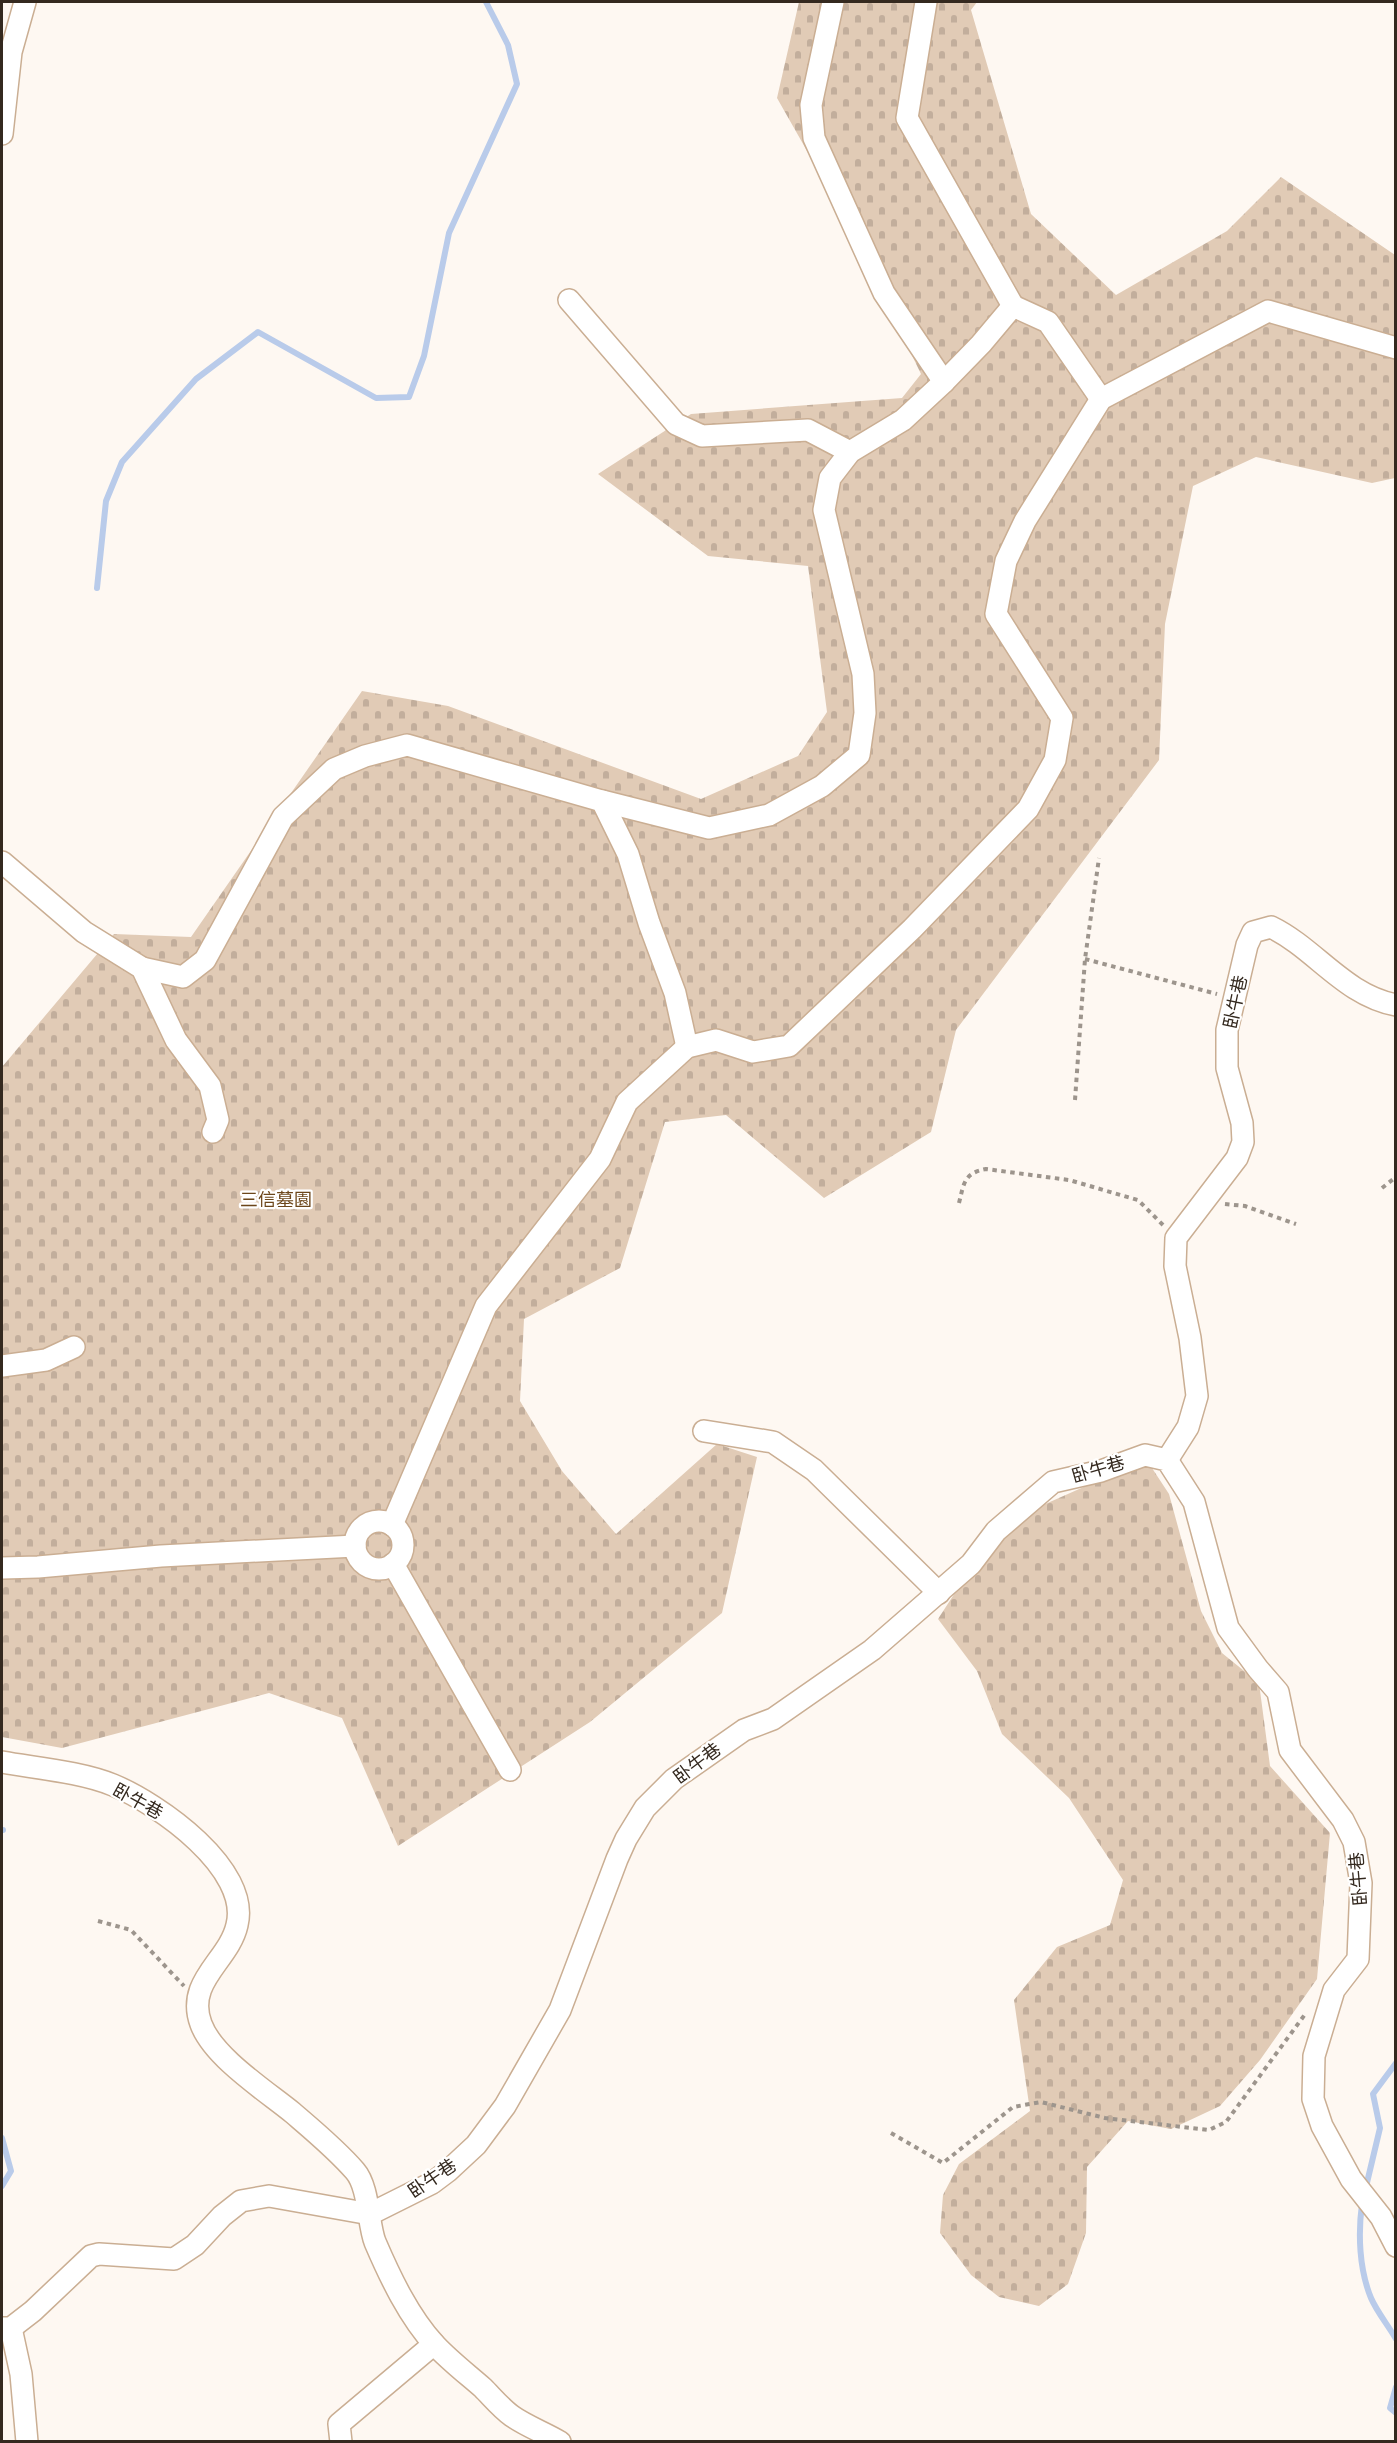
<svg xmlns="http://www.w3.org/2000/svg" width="1397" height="2443" viewBox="0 0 1397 2443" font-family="'DejaVu Sans','Noto Sans TC',sans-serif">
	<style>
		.cemetery { fill: url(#cemetery-stones) }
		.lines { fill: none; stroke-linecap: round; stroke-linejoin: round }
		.stream { stroke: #b9cbea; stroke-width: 6 }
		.minor-casing { stroke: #caae93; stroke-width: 24 }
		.path { stroke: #9d958d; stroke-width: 4; stroke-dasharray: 4.5 4.5; stroke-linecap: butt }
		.minor { stroke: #fff; stroke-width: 21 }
		.labels { text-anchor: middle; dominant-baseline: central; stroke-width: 4.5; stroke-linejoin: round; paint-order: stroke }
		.street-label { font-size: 18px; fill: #34291f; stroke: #fff }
		.park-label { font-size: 18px; fill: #6c461a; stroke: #fff }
	</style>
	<defs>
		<pattern id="cemetery-stones" width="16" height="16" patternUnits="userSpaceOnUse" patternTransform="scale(1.5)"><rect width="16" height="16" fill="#e1cbb6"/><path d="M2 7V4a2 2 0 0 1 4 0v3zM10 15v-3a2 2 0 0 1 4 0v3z" fill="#c2ae9c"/></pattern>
	</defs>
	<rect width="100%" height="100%" fill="#fef8f2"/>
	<g class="cemetery">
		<path d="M799,2H977L971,10L1031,214L1116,295L1227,231L1281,177L1395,255V478L1372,483L1256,457L1193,486L1165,624L1159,760L956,1030L931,1132L824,1198L726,1115L665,1122L620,1268L524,1319L520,1401L562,1471L616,1534L717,1444L757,1457L722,1613L590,1722L398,1846L342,1718L269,1693L62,1748L2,1737V1067L114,934L191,937L362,691L448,706L701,799L798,756L827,712L808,566L708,556L598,474L691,414L902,398L921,374L849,225L777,98Z"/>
		<path d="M1150,1465L1169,1494L1201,1611L1222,1653L1259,1683L1270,1766L1330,1833L1317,1979L1260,2060L1220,2106L1171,2129L1128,2121L1087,2167L1086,2233L1068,2284L1039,2306L999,2297L971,2275L940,2233L943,2195L959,2164L1030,2111L1014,2000L1057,1947L1110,1925L1123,1880L1069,1798L1002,1734L977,1671L938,1619L973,1565L1025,1513L1113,1474Z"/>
	</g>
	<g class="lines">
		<g class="stream">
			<path d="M97,588L106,501L122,462L196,379L258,332L376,398L409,397L424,356L449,233L517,84L508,45L486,2"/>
			<path d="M2,1830H3"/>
			<path d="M2,2138L11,2171L2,2186"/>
			<path d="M1365,2191L1380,2128L1373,2094L1396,2063"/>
			<path d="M1362,2204C1358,2233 1359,2269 1371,2298C1377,2312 1388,2325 1396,2339"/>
			<path d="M1396,2387L1390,2408L1396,2413"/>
		</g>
		<g class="minor-casing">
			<g id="minor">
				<path d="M833,2L811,105L814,138L884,293L944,382"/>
				<path d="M926,2L907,118L1013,306"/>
				<path d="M2,134L11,52L25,2"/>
				<path d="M569,300L676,424L702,436L808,430L850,452"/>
				<path d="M602,801L709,828L769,815L822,786L859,755L865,713L863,674L824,510L830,478L850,452L903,420L944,382L981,344L1013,306L1048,322L1101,399"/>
				<path d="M2,862L84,932L142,968L176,1040L210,1086L218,1120L213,1132"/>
				<path d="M142,968L183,977L205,960L283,817L334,769L365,756L407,745L602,801L628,854L649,923L675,993L687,1047"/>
				<path d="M2,1366L46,1360L74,1347"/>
				<path d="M704,1431L773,1442L814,1470L939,1593"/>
				<path d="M1167,1460L1188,1427L1197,1396L1190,1338L1175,1266L1176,1238L1237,1158L1243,1142L1242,1123L1227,1068V1030L1247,945L1253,932L1271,927C1316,949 1344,995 1396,1005"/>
				<circle cx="379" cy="1545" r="24"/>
				<path d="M392,1525L486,1306L600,1159L627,1102L687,1047L716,1040L753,1052L789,1046L912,929L1028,809L1055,760L1062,718L996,614L1006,561L1025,521L1101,399L1268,311L1396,348"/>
				<path d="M393,1564L510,1770"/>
				<path d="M2,1568L38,1567L161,1556L355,1546"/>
				<path d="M2,1762C35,1768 82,1772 113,1785C159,1804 251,1869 237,1925C229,1961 185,1981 201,2024C213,2057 266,2091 293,2113C314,2131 337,2150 355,2171C369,2187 368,2224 375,2242C390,2277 409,2317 435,2345C450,2361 467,2374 483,2388C492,2397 501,2408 512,2416C526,2426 545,2433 560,2442"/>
				<path d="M2,2328H11L33,2311L91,2256L99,2254L174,2259L195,2245L222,2216L241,2201L269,2196L370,2214L432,2183L448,2171L476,2145L505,2106L560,2010L617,1859L626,1839L645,1808L674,1779L744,1730L773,1719L872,1650L971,1564L996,1531L1053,1482L1101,1471L1145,1455L1167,1460L1194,1502L1228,1628L1258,1669L1278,1692L1290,1750L1343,1820L1354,1842L1361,1883L1358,1959L1334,1990L1314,2056L1313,2099L1322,2126L1351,2179L1381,2217L1396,2246"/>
				<path d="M11,2328L21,2374L27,2442"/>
				<path d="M341,2442L339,2424L434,2344"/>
			</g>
		</g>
		<g class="path">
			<path d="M1085,959L1217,994"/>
			<path d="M1075,1100L1085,959L1099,858"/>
			<path d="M1382,1188L1396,1177"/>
			<path d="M959,1203C964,1183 964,1173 986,1169L1069,1180L1138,1200L1163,1225"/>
			<path d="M1225,1204L1245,1206L1296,1224"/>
			<path d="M98,1921L131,1930L184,1986"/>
			<path d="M891,2133L943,2163L1013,2107L1041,2102L1105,2118L1209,2130L1226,2122L1306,2013"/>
		</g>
		<use href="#minor" class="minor"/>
	</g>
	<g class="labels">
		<g class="street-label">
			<text transform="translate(1235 1002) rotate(-78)">卧牛巷</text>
			<text transform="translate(1098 1469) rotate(-16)">卧牛巷</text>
			<text transform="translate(697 1763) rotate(-37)">卧牛巷</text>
			<text transform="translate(138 1801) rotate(29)">卧牛巷</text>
			<text transform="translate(1358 1879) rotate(-95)">卧牛巷</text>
			<text transform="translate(432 2178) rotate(-34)">卧牛巷</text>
		</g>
		<g class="park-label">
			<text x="276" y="1199">三信墓園</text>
		</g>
	</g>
	<rect width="1397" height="2443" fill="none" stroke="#34291f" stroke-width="6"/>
</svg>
